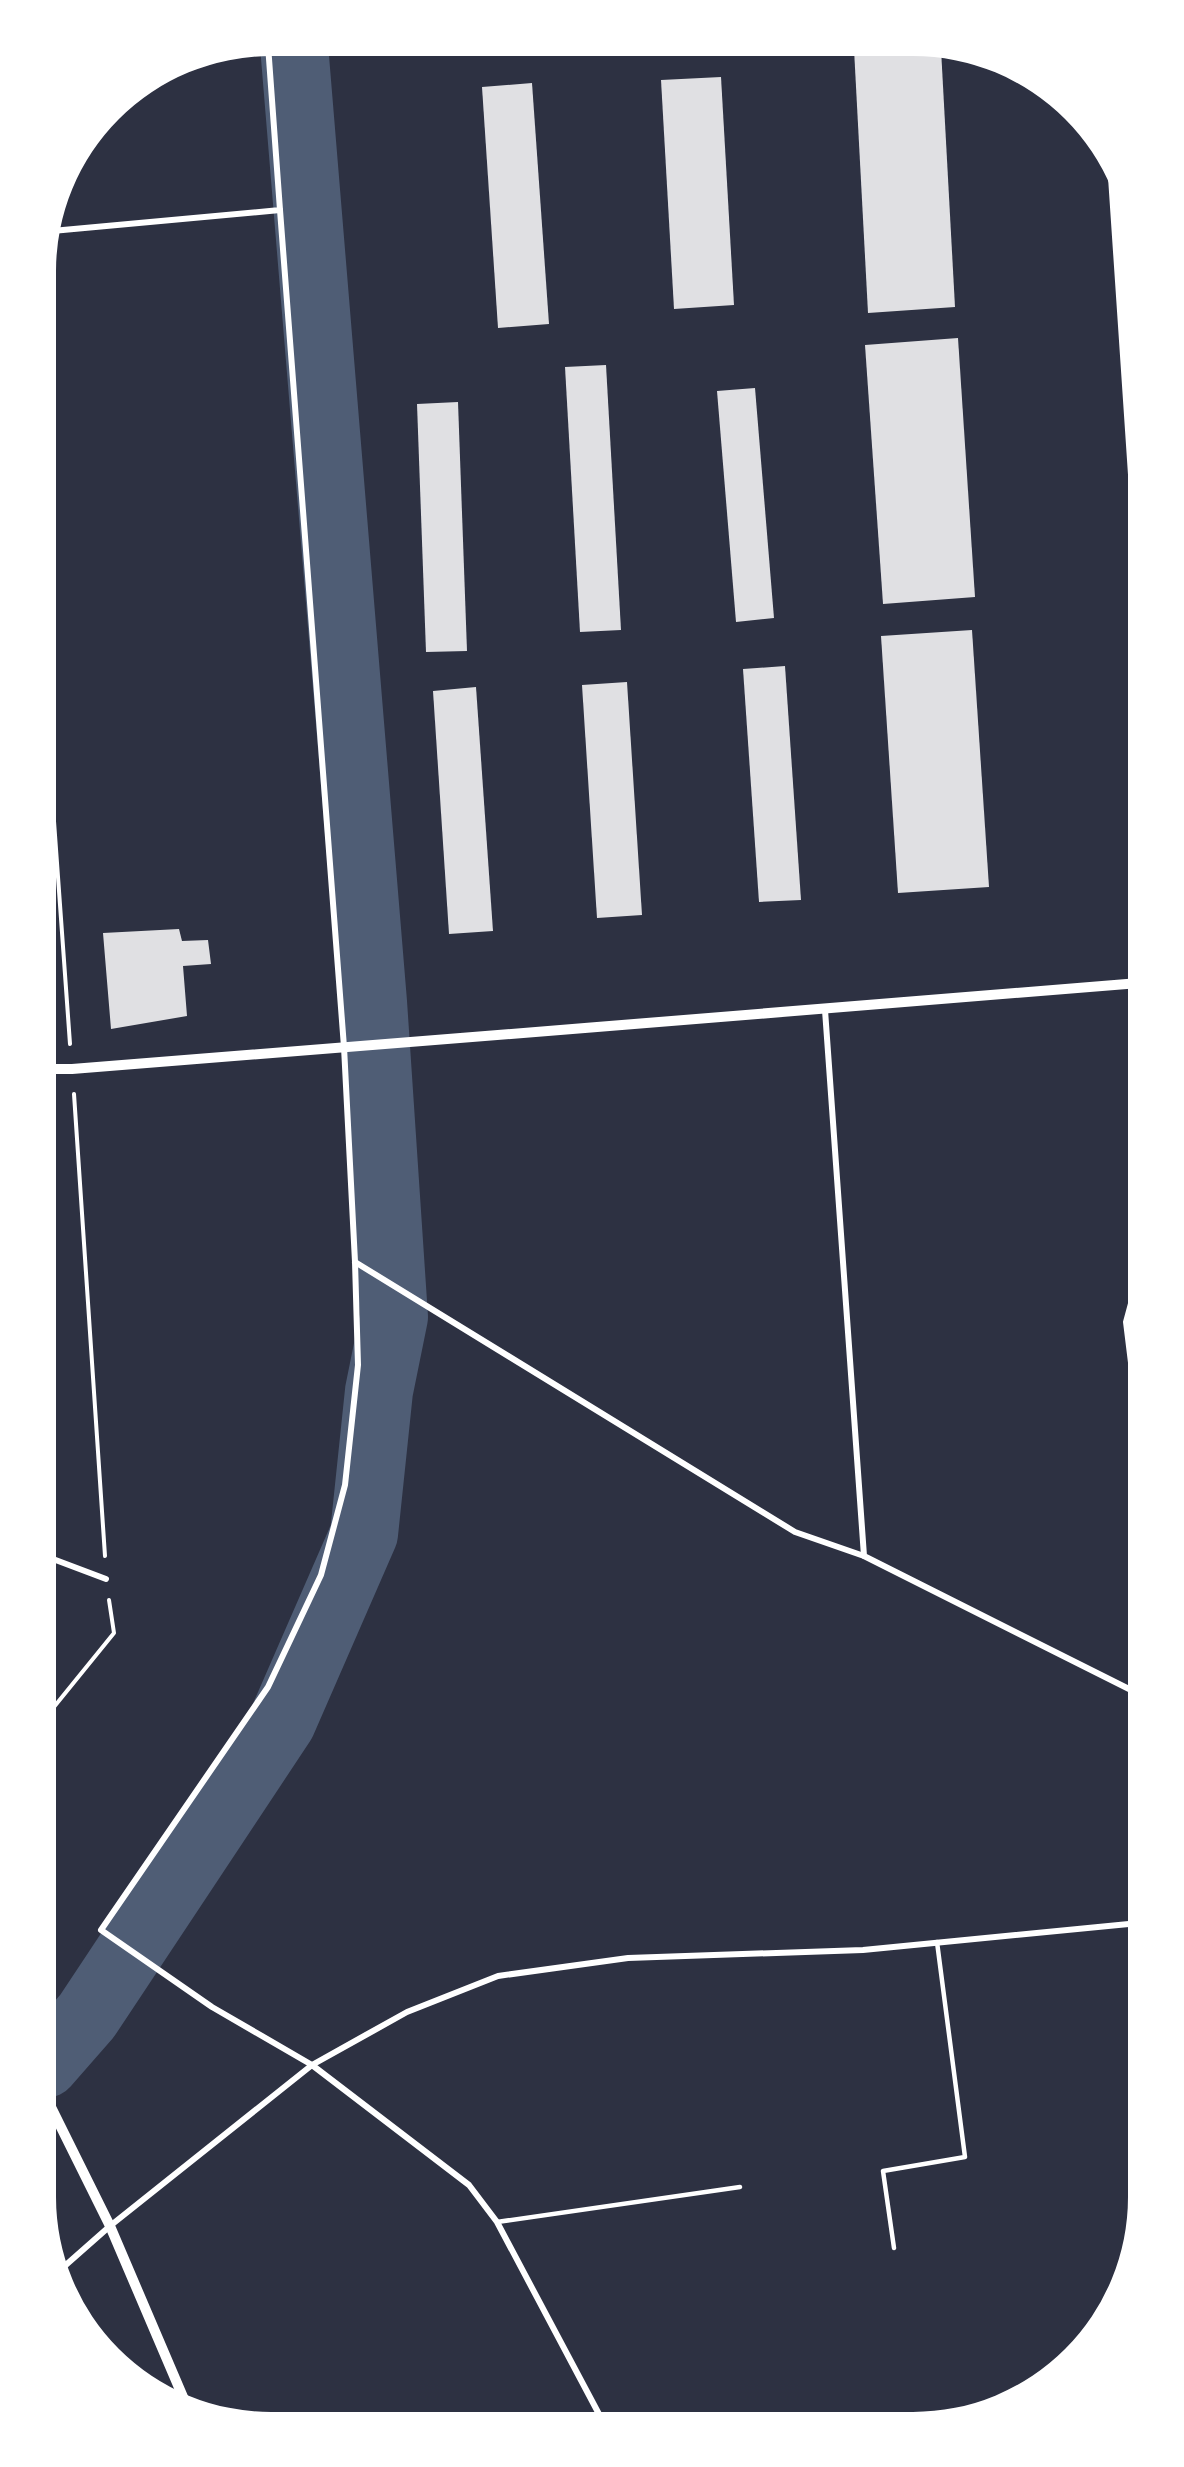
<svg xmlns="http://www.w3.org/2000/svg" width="1184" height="2467" viewBox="0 0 1184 2467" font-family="Bitter,serif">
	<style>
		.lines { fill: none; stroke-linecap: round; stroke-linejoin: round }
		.river { stroke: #4f5d75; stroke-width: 68 }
		.building { fill: #e0e0e3 }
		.path { stroke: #fff; stroke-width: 4 }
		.service { stroke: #fff; stroke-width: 4.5 }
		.minor { stroke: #fff; stroke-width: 6 }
		.tertiary { stroke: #fff; stroke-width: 10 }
		.trunk { stroke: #fff; stroke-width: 16 }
	</style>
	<rect width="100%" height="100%" fill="#2d3142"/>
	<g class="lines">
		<path class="river" d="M45,2064L87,2016L282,1722L364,1534L379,1391L394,1317L373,1002L294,45"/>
	</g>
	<g class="building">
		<path d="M854,49H941L955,307L868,313Z"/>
		<path d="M721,77L734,305L674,309L661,80Z"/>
		<path d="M532,83L549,324L498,328L482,87Z"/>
		<path d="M958,338L975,597L883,604L865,345Z"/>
		<path d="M606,365L621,630L580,632L565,367Z"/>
		<path d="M755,388L774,618L736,622L717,391Z"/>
		<path d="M458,402L467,651L426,652L417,404Z"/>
		<path d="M972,630L989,887L898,893L881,636Z"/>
		<path d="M785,666L801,900L759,902L743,669Z"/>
		<path d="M627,682L642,915L597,918L582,685Z"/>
		<path d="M476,687L493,931L449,934L433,691Z"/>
		<path d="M179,929L182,941L208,940L211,964L183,966L187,1016L111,1029L103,933Z"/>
	</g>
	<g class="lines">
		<g class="path">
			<path d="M45,696L70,1044"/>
			<path d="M74,1094L105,1556"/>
			<path d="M45,1718L114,1633L109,1600"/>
		</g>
		<g class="service">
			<path d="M497,2222L740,2187"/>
			<path d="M894,2248L883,2171L965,2157L937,1942"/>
		</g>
		<g class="minor">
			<path d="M280,210L344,1047L355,1262L358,1365L345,1485L321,1575L268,1687L101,1930L212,2007L312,2065L469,2185L497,2222L600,2416"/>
			<path d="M52,231L280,210L268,45"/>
			<path d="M825,1010L864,1556L1139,1694"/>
			<path d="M355,1262L795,1532L864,1556"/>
			<path d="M1139,1428L1126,1322L1139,1274"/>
			<path d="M45,1556L106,1579"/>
			<path d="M59,2271L110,2226L312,2065L407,2012L498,1976L628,1958L863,1950L1139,1923"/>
		</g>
		<g class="tertiary">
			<path d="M45,1069H72C428,1040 783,1013 1139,983"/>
			<path d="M45,2095L110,2226L186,2404"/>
		</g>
		<path class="trunk" d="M1116,177L1139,519"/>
	</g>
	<path d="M0 0H1184V2467H0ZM271 56H913A215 215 0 0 1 1128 271V2197A215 215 0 0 1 913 2412H271A215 215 0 0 1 56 2197V271A215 215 0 0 1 271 56Z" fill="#fff" fill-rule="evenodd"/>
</svg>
